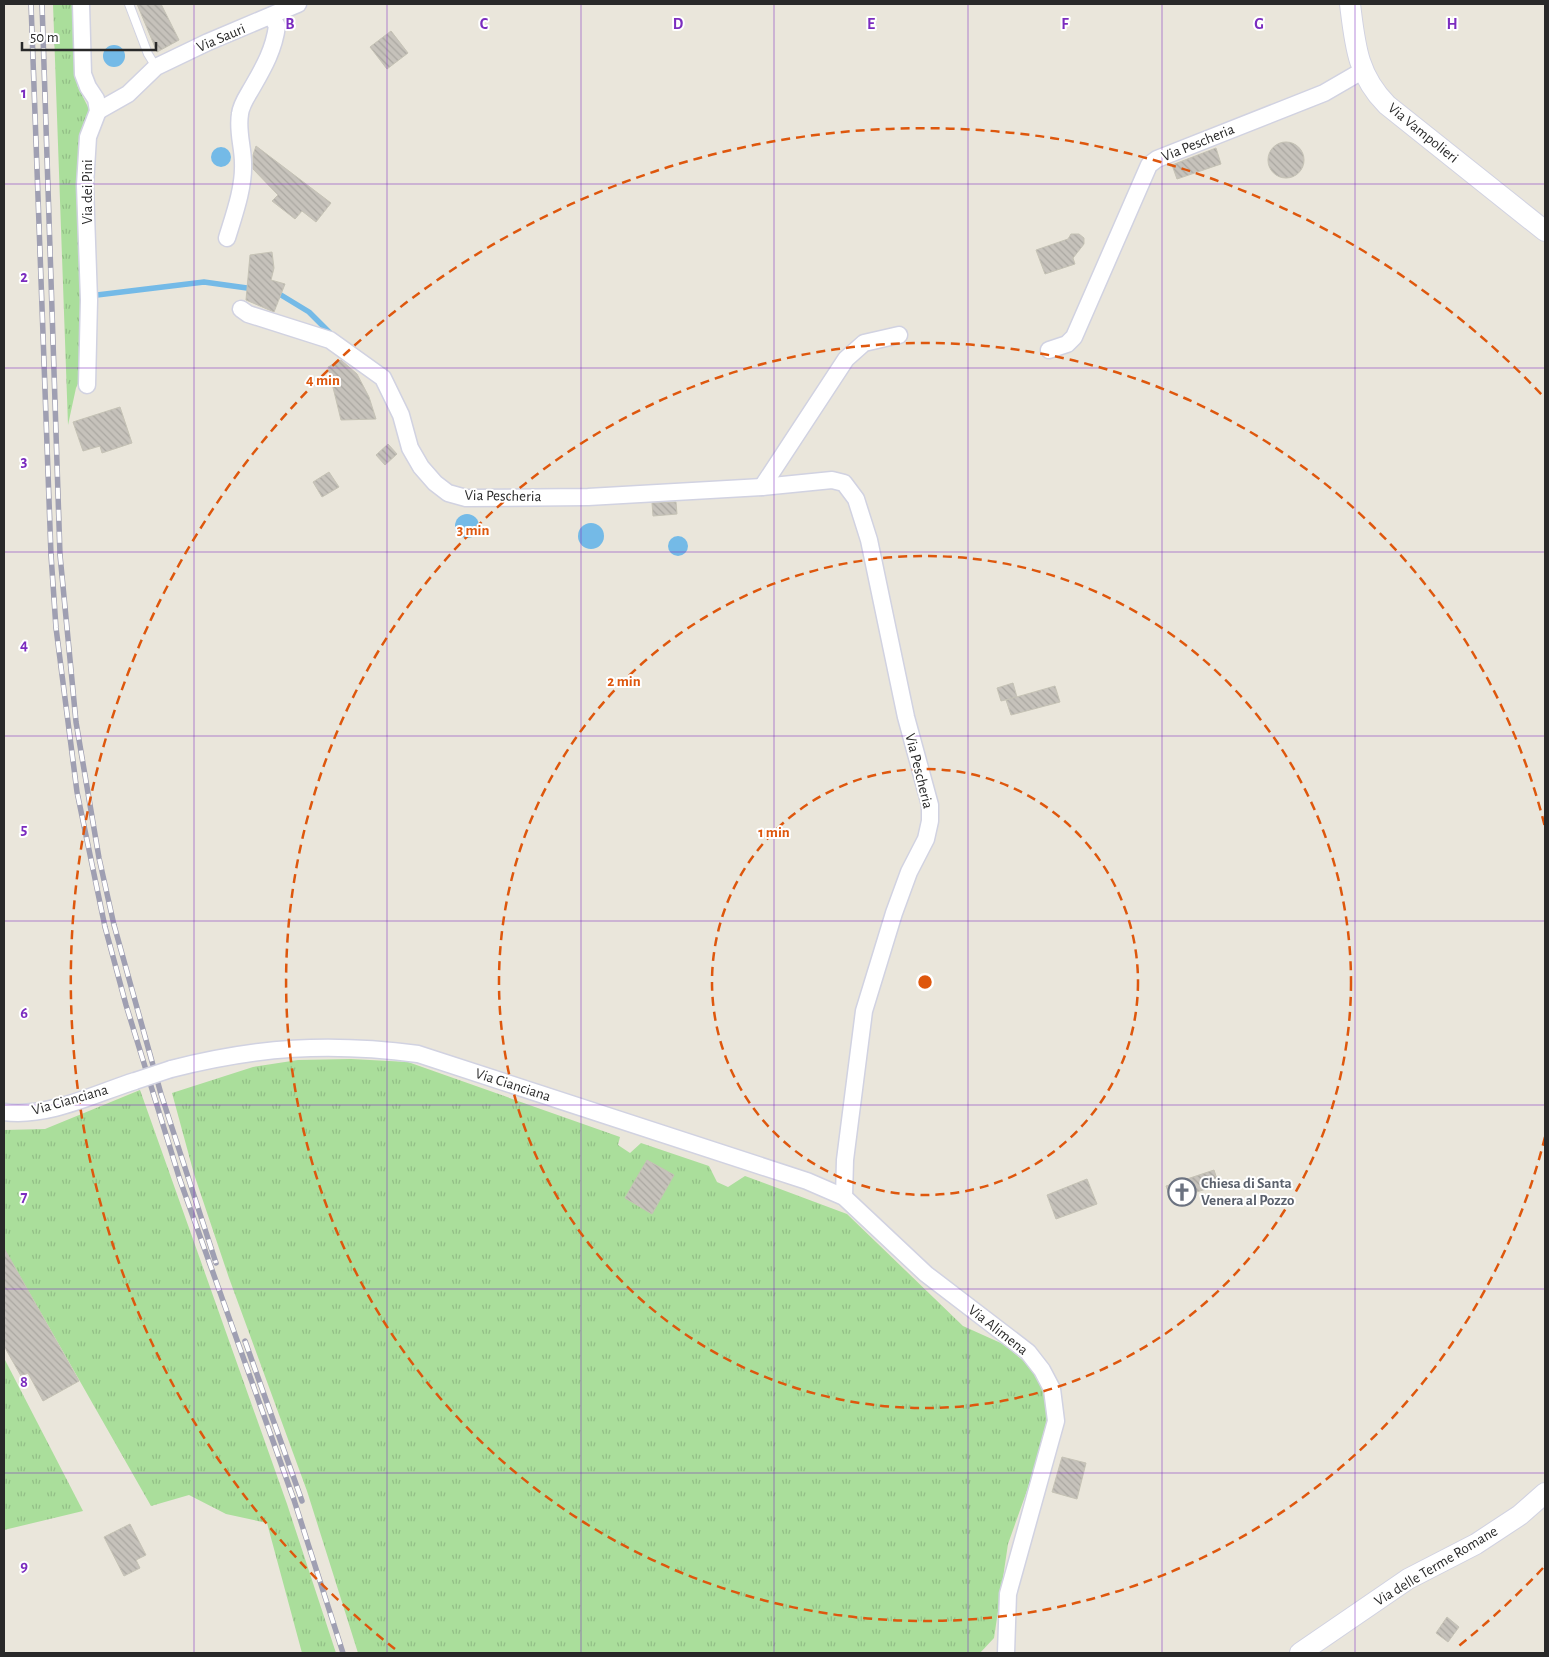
<svg xmlns="http://www.w3.org/2000/svg" width="1549" height="1657" viewBox="0 0 1549 1657" font-family="'Alegreya Sans',sans-serif">
	<style>
		.grass { fill: url(#grass-tufts) }
		.water { fill: #74bae7 }
		.lines { fill: none; stroke-linecap: round; stroke-linejoin: round }
		.stream { stroke: #74bae7; stroke-width: 5.5 }
		.building { fill: url(#building-back-hatch); stroke: #c5c2b5 }
		.service-casing { stroke: #d1d2e1; stroke-width: 10 }
		.minor-casing { stroke: #d1d2e1; stroke-width: 19 }
		.tertiary-casing { stroke: #d1d2e1; stroke-width: 22 }
		.service { stroke: #fff; stroke-width: 8 }
		.minor { stroke: #fff; stroke-width: 16 }
		.tertiary { stroke: #fff; stroke-width: 20 }
		.rail-casing { stroke: #9f9fb2; stroke-width: 5.5 }
		.rail { stroke: #fff; stroke-width: 4; stroke-dasharray: 11; stroke-linecap: butt }
		.minor-bridge-casing { stroke: #d1d2e1; stroke-width: 19; stroke-linecap: butt }
		.minor-bridge { stroke: #fff; stroke-width: 16 }
		.grid { fill: none; stroke: #7b2cbf; stroke-width: 1; stroke-opacity: 0.55 }
		.ring { fill: none; stroke: #de570d; stroke-width: 2.5; stroke-dasharray: 9 6 }
		.labels { text-anchor: middle; dominant-baseline: central; stroke-width: 4; stroke-linejoin: round; paint-order: stroke }
		.street-label { font-size: 15px; fill: #292929; stroke: #fff }
		.worship-label { font-size: 15px; font-weight: bold; fill: #5b616d; stroke: #fff; text-anchor: start }
		.grid-label { font-size: 16px; text-anchor: middle; font-weight: bold; fill: #7b2cbf; stroke: #fff; stroke-width: 4; stroke-linejoin: round; paint-order: stroke }
		.centre { fill: #de570d; stroke: #fff; stroke-width: 2.5 }
		.ring-label { font-size: 15px; text-anchor: middle; font-weight: bold; fill: #de570d; stroke: #fff; stroke-width: 4; stroke-linejoin: round; paint-order: stroke }
	</style>
	<defs>
		<pattern id="grass-tufts" width="24" height="20" patternUnits="userSpaceOnUse" patternTransform="scale(1.25)"><rect width="24" height="20" fill="#aade9b"/><path d="M3 7l-1-3M5 7V3M7 7l1-3M15 17l-1-3M17 17v-4M19 17l1-3" fill="none" stroke="#92be86"/></pattern>
		<pattern id="building-back-hatch" width="6" height="6" patternUnits="userSpaceOnUse" patternTransform="scale(1.25)"><rect width="6" height="6" fill="#c6c2bb"/><path d="M-1 5l2 2M0 0l6 6M5-1l2 2" fill="none" stroke="#aaa7a1"/></pattern>
	</defs>
	<rect width="100%" height="100%" fill="#eae6db"/>
	<g class="grass">
		<path d="M53,4H75L77,85L90,111L84,124L79,159L84,371L76,388L68,425Z"/>
		<path d="M351,1059L408,1062L620,1137L618,1145L630,1153L641,1143L709,1166L717,1182L728,1187L745,1176L847,1214L963,1326L1003,1344L1031,1367L1041,1382L1047,1399L1048,1416L1043,1435L1035,1468L1008,1544L994,1638L980,1653H358L307,1491L229,1278L194,1174L172,1093L253,1067L298,1060Z"/>
		<path d="M140,1090L287,1504L336,1653H302L267,1523L226,1514L189,1495L151,1506L4,1248V1130L45,1129Z"/>
		<path d="M4,1358L83,1511L4,1530Z"/>
	</g>
	<g class="water">
		<circle cx="114" cy="56" r="11"/>
		<circle cx="221" cy="157" r="10"/>
		<circle cx="467" cy="526" r="12"/>
		<circle cx="591" cy="536" r="13"/>
		<circle cx="678" cy="546" r="10"/>
	</g>
	<g class="lines">
		<g class="stream">
			<path d="M97,295L204,282L247,288"/>
			<path d="M281,295L309,312L332,335"/>
		</g>
	</g>
	<g class="building">
		<path d="M137,4H161L179,40L157,52Z"/>
		<path d="M391,31L408,53L387,69L370,47Z"/>
		<circle cx="1286" cy="160" r="18"/>
		<path d="M256,146L331,203L316,222L302,211L295,219L272,201L278,195L253,169V155Z"/>
		<path d="M1216,148L1221,164L1177,179L1172,165Z"/>
		<path d="M1071,234H1079L1084,238V244L1073,258L1075,264L1045,274L1036,250L1068,239Z"/>
		<path d="M272,252L274,268L271,280L285,284L274,312L246,300L250,255Z"/>
		<path d="M341,360L357,374L369,397L376,419L341,420L328,367Z"/>
		<path d="M120,407L132,443L102,453L100,446L83,451L73,422Z"/>
		<path d="M388,444L397,454L385,465L376,455Z"/>
		<path d="M329,472L339,487L322,497L313,482Z"/>
		<path d="M676,502L677,514L653,516L652,503Z"/>
		<path d="M1013,683L1017,697L1001,701L997,688Z"/>
		<path d="M1055,686L1060,702L1011,715L1006,700Z"/>
		<path d="M647,1160L674,1175L652,1214L625,1198Z"/>
		<path d="M1214,1170L1219,1185L1171,1200L1166,1186Z"/>
		<path d="M1087,1179L1097,1204L1056,1219L1047,1195Z"/>
		<path d="M4,1248L79,1381L43,1401L28,1373L21,1376L4,1346Z"/>
		<path d="M1062,1457L1086,1463L1077,1499L1052,1492Z"/>
		<path d="M130,1524L146,1555L136,1560L140,1568L124,1576L104,1537Z"/>
		<path d="M1447,1617L1459,1627L1448,1642L1436,1633Z"/>
	</g>
	<g class="lines">
		<g class="service-casing">
			<path id="service" d="M129,4L148,54L156,67"/>
		</g>
		<g class="minor-casing">
			<g id="minor">
				<path d="M81,4L83,74L88,87L96,99L98,111L88,137L85,185L89,300L87,385"/>
				<path d="M98,111L128,94L156,67L208,42L298,4"/>
				<path d="M227,238C234,215 244,188 243,163C243,147 237,131 240,114C241,104 248,95 253,86C264,67 274,49 277,26L271,16"/>
				<path d="M241,309L248,314L330,340L383,378L401,415L410,448L421,467L435,483L448,493L466,498L588,497L762,487L832,480L844,483L856,499L869,540L906,717L930,805V821L926,839L909,872L894,913L864,1011L845,1160L844,1197"/>
				<path d="M1049,350L1067,344L1074,337L1149,165L1157,159L1324,93L1362,71"/>
				<path d="M762,487L846,359L864,343L899,335"/>
				<path d="M171,1069C257,1047 329,1042 418,1054L807,1181L844,1197L926,1274L1028,1352L1042,1370L1052,1389L1056,1421L1008,1594L1006,1653"/>
				<path d="M4,1112C48,1118 94,1094 135,1081"/>
			</g>
		</g>
		<g class="tertiary-casing">
			<g id="tertiary">
				<path d="M1350,4C1355,44 1357,75 1387,105L1545,231"/>
				<path d="M1300,1653L1408,1579L1476,1544L1520,1515L1545,1493"/>
			</g>
		</g>
		<use href="#service" class="service"/>
		<use href="#minor" class="minor"/>
		<use href="#tertiary" class="tertiary"/>
		<g class="rail-casing">
			<g id="rail">
				<path d="M31,4L51,555L56,628L77,792L105,927L126,1005L180,1180L294,1500L343,1653"/>
				<path d="M42,4L60,555L76,722L99,858L114,925L161,1094L216,1263"/>
				<path d="M245,1341L302,1501"/>
			</g>
		</g>
		<use href="#rail" class="rail"/>
		<g class="minor-bridge-casing">
			<path id="minor-bridge" d="M135,1081L171,1069"/>
		</g>
		<use href="#minor-bridge" class="minor-bridge"/>
	</g>
	<path class="grid" d="M194,4V1653M387,4V1653M581,4V1653M774,4V1653M968,4V1653M1162,4V1653M1355,4V1653M4,184H1545M4,368H1545M4,552H1545M4,736H1545M4,921H1545M4,1105H1545M4,1289H1545M4,1473H1545"/>
	<g class="ring">
		<circle cx="925" cy="982" r="213"/>
		<circle cx="925" cy="982" r="426"/>
		<path d="M1545 1137A639 639 0 1 1 1545 827"/>
		<path d="M1543 1568A852 852 0 0 1 1455 1649M395 1649A852 852 0 1 1 1543 396"/>
	</g>
	<defs>
		<g id="church-ring" transform="scale(1.4375)"><circle r="9.5" fill="#fff" stroke="#6b7280" stroke-width="1.5"/><path d="M-1.2-6h2.4v3.5h3.3v2.4h-3.3V6h-2.4V-.1h-3.3v-2.4h3.3Z" fill="#6b7280"/></g>
	</defs>
	<g fill-rule="evenodd">
		<use href="#church-ring" x="1182" y="1192"/>
	</g>
	<g class="labels">
		<g class="street-label">
			<text transform="translate(221 38) rotate(-23)">Via Sauri</text>
			<text transform="translate(1423 133) rotate(39)">Via Vampolieri</text>
			<text transform="translate(1198 143) rotate(-22)">Via Pescheria</text>
			<text transform="translate(87 192) rotate(-90)">Via dei Pini</text>
			<text transform="translate(503 496) rotate(1)">Via Pescheria</text>
			<text transform="translate(919 771) rotate(76)">Via Pescheria</text>
			<text transform="translate(513 1085) rotate(18)">Via Cianciana</text>
			<text transform="translate(70 1100) rotate(-16)">Via Cianciana</text>
			<text transform="translate(998 1330) rotate(38)">Via Alimena</text>
			<text transform="translate(1436 1566) rotate(-31)">Via delle Terme Romane</text>
		</g>
		<g class="worship-label">
			<text x="1201" y="1183">Chiesa di Santa<tspan x="1201" dy="17">Venera al Pozzo</tspan></text>
		</g>
	</g>
	<g class="grid-label">
		<text x="290" y="29">B</text>
		<text x="484" y="29">C</text>
		<text x="678" y="29">D</text>
		<text x="871" y="29">E</text>
		<text x="1065" y="29">F</text>
		<text x="1259" y="29">G</text>
		<text x="1452" y="29">H</text>
		<text x="24" y="98">1</text>
		<text x="24" y="282">2</text>
		<text x="24" y="466">3</text>
		<text x="24" y="650">4</text>
		<text x="24" y="834">5</text>
		<text x="24" y="1018">6</text>
		<text x="24" y="1202">7</text>
		<text x="24" y="1387">8</text>
		<text x="24" y="1571">9</text>
	</g>
	<circle cx="925" cy="982" r="8" class="centre"/>
	<g class="ring-label">
		<text x="323" y="385">4 min</text>
		<text x="473" y="535">3 min</text>
		<text x="624" y="686">2 min</text>
		<text x="774" y="837">1 min</text>
	</g>
	<rect width="1549" height="1657" fill="none" stroke="#292929" stroke-width="10"/>
	<path d="M22 42v8h134v-8" fill="none" stroke="#292929" stroke-width="2.5"/>
	<text x="30" y="42" font-size="15" fill="#292929" stroke="#ffffff" stroke-width="4" paint-order="stroke">50 m</text>
</svg>
